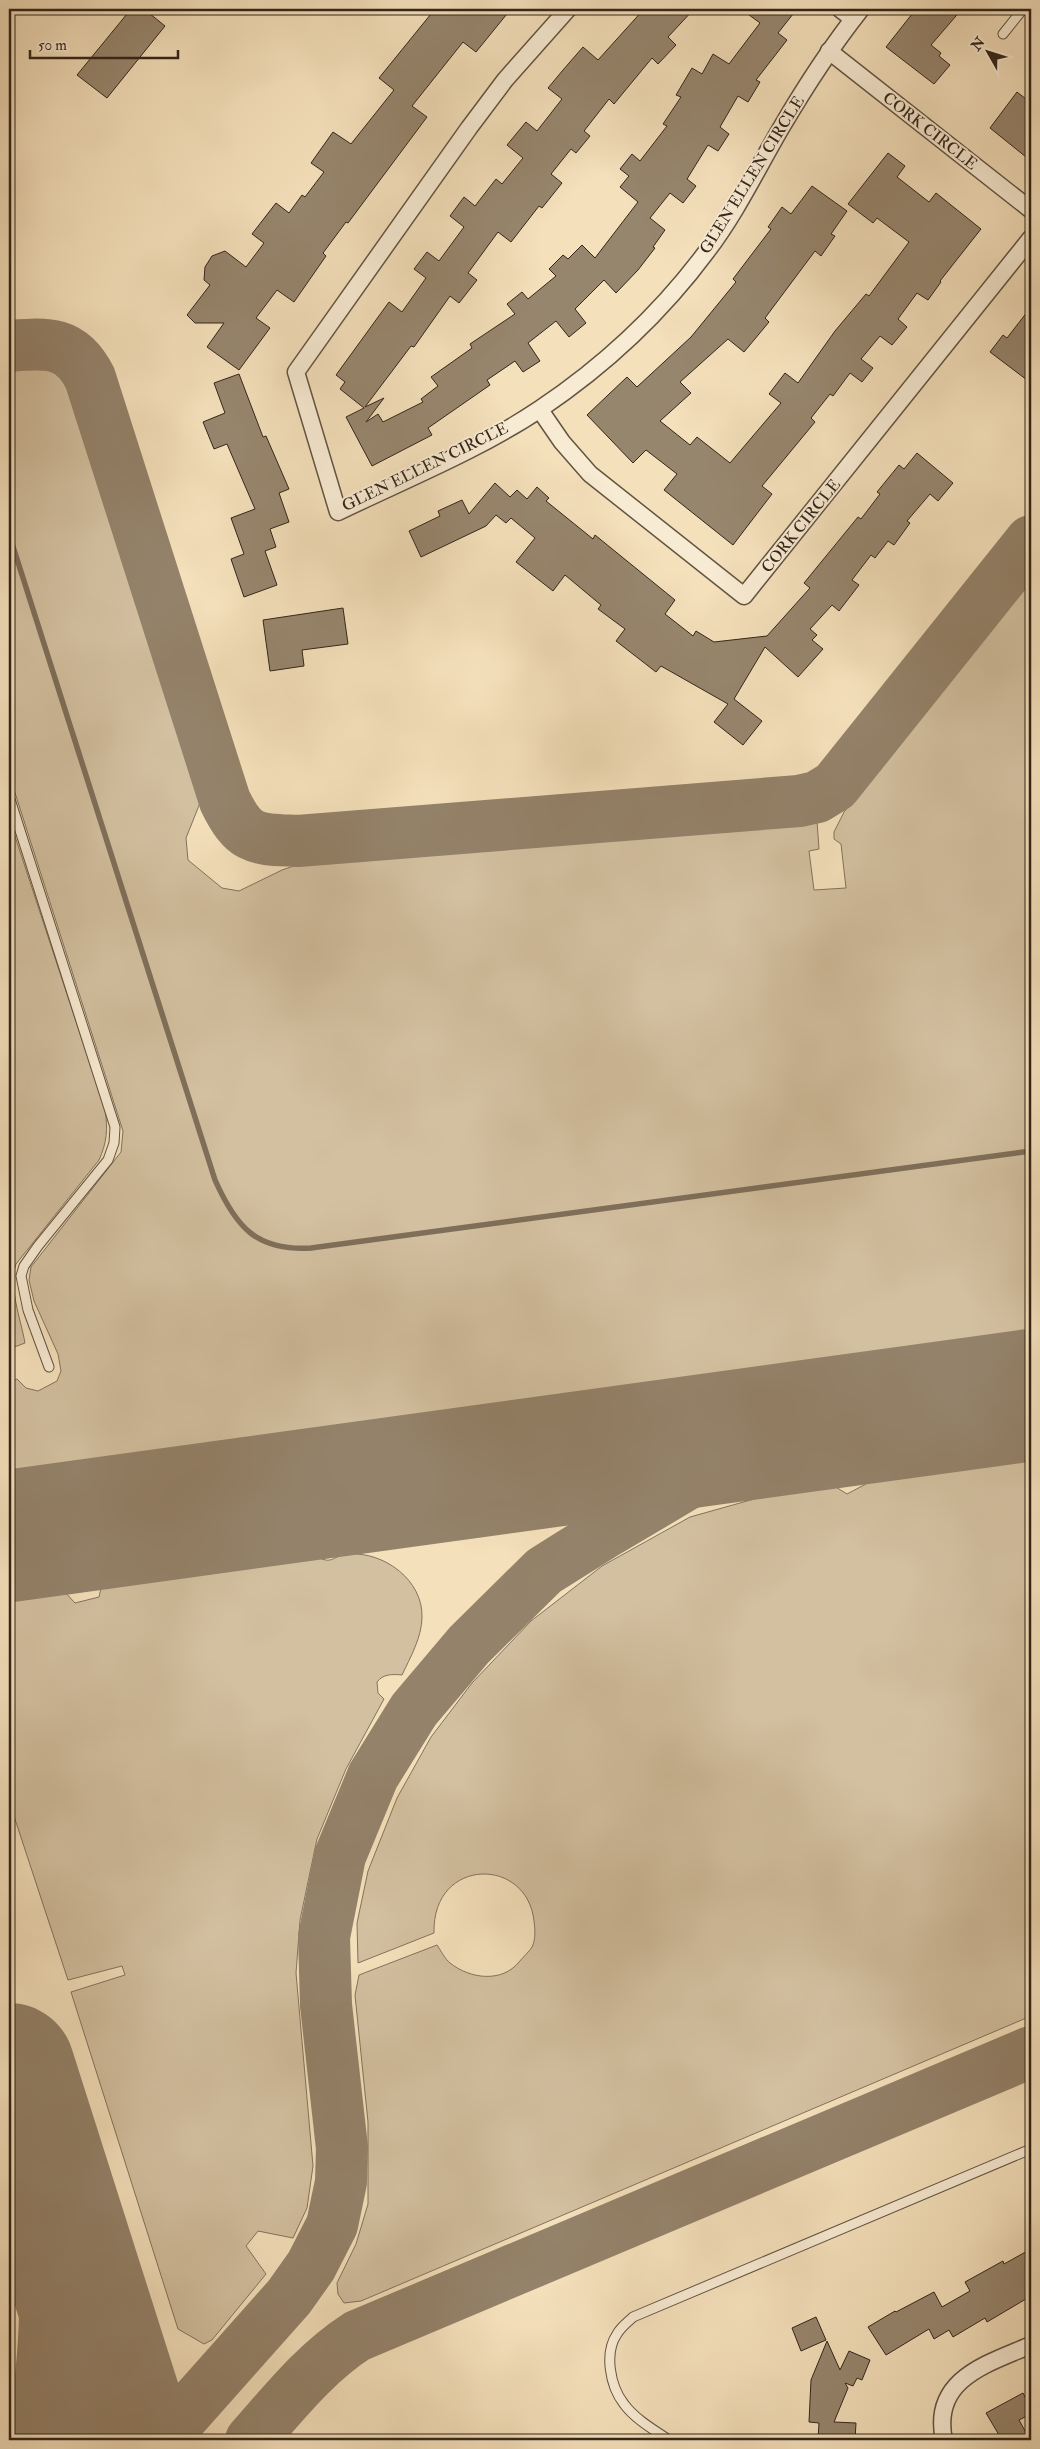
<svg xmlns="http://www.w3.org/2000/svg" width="1040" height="2449" viewBox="0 0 1040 2449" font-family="'IM FELL Double Pica',serif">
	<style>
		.green { fill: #d3c0a0; stroke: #83725d }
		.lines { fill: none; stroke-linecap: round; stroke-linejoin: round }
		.stream { stroke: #7f6f5a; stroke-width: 5.5 }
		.taxiway { stroke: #94826a; stroke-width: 52 }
		.runway { stroke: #94826a; stroke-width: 132 }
		.building { fill: #97866e; stroke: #33251a }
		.service-casing { stroke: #635442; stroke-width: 11 }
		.minor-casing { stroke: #635442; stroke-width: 19 }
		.service { stroke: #f8ebd3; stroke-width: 9 }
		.minor { stroke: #f8ebd3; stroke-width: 16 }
		.labels { text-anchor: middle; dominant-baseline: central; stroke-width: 4; stroke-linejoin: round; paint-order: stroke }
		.street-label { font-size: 16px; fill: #33251a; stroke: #f8ebd3 }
	</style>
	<rect width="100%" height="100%" fill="#f4e0bb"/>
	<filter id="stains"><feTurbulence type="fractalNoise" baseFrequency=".004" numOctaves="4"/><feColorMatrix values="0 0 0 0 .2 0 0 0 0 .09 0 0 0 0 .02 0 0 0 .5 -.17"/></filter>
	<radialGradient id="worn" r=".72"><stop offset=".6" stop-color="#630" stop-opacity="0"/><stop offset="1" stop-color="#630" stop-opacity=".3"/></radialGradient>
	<g class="green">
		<path d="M9,366C31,366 52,364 66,384L202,798L186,838L188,860L222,888L239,891L282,870L308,861L817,821L819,849L809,851L814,890L846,888L841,844L834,839V832L844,812L1031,580V1338L9,1480V1382L17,1379L26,1388L38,1391L57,1381L61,1371L58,1354L34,1301L29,1280L31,1267L121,1152L123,1131L9,774Z"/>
		<path d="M9,818L105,1110C108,1129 107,1142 99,1160L16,1264C8,1286 21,1320 25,1343L9,1349Z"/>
		<path d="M1031,1453V2016L361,2301L344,2303L338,2294L337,2283L356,2244L368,2204V2122L355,1995L359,1975L437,1945C441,1951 445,1959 450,1963C470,1979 502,1983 519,1962C523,1957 529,1952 532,1947C536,1939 535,1929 534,1921C527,1856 432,1857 434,1933L358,1963L357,1923L368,1871L397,1798L431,1737L472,1683L531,1621L602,1566L690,1517L790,1489L831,1484L847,1494L866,1484L874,1474Z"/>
		<path d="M311,1553C334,1568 330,1555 350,1554C384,1552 423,1580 422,1617C422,1637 410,1658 402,1675C392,1674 383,1674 377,1682L378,1693L384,1699L346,1769L317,1839L300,1920L296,1973L313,2166L307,2208L293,2238L258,2231L246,2246L266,2274L212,2340L204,2344L178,2329L71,1992L125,1975L122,1966L68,1980L9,1801V1603L31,1593L62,1589L75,1603L99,1597L102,1584Z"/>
	</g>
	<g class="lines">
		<path class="stream" d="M9,534L215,1180C236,1227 256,1251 311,1248L1031,1151"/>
		<g class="taxiway">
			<path d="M9,346C46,343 71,340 90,378L225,801C245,842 257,839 298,841L799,801L817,797L835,786L1031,541"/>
			<path d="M9,2070C29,2144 43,2218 45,2296C46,2344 39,2393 34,2440"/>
			<path d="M162,2440L289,2297L311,2266L332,2225L341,2182L342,2148L326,2005L324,1937L340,1856L373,1776L414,1710L469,1645L544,1571L603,1534L694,1480L775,1443L879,1416"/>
			<path d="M251,2440C284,2403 315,2363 357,2336L1031,2052"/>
		</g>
		<g class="runway">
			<path d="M9,1536L1031,1395"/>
			<path d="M9,2069L127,2440"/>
		</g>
	</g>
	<g class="building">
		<path d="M131,9H144L165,26L107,98L77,75Z"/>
		<path d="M435,9H511L476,52L463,42L412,106L427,117L348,223L346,222L323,253L326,256L294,302L277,290L256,318L270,328L239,370L207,347L224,323H195L187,315L210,285L204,280L205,267L212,256L225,251L246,267L264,243L252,234L276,203L289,213L302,195L305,197L324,172L311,163L333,132L351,144L394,90L379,78Z"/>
		<path d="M644,9H694L668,37L676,45L658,64L652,58L614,104L609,99L584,131L590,136L576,153L571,149L551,174L562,183L542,208L539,206L511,242L498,232L468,273L477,280L459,303L450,296L414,347L411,346L365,407L384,398L366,422L378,414L383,422L423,402L421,399L438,386L431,377L472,348L470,344L515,314L507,304L522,292L528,299L556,276L549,269L563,255L568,259L582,245L595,258L638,202L620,187L629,176L620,169L632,154L640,161L667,126L663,124L681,97L676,95L692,68L702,74L713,54L729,64L760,23L741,9H797L778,33L787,40L756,80L760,82L748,102L738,96L720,127L729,134L718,151L708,145L687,179L696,186L683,203L670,193L650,218L665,230L653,247L655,248L638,270L616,293L604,280L575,309L586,323L569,337L556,321L528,343L540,361L523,372L515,361L487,380L490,385L428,428L432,435L372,466L346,417L364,408L340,389L345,382L336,375L389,302L402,312L426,278L414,269L427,252L439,261L464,227L450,216L464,197L475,206L496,179L502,184L523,158L507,145L526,122L537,131L562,99L548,88L563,70L583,47L598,60Z"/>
		<path d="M916,9H962L931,45L941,53L939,56L950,65L934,84L886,47Z"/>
		<path d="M1017,92L1031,103V161L990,128Z"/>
		<path d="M888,153L905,166L897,177L929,202L936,193L981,229L940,281L941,282L928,300L917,293L898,319L907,327L892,345L880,336L861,359L873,368L862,382L850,373L833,396L830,394L811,418L815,422L762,486L772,494L733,545L664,490L677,474L646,450L633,463L587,415L627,377L637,387L691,337L736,282L733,279L771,229L768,227L782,207L791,214L812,186L847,211L831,234L835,236L821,256L815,251L765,318L769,322L744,352L728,339L680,382L691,393L660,421L690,445L697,437L730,463L781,403L769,394L785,373L798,383L835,331L866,294L869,296L909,242L877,218L873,223L848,204Z"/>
		<path d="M1031,307V383L990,352L1003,335L1007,338Z"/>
		<path d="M239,374L263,437L266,436L289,489L279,493L289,522L270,529L276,547L265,551L277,585L244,597L231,559L244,554L231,518L255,509L227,444L214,449L203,422L225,413L214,383Z"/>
		<path d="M917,453L953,483L938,501L930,494L907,521L910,523L894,545L888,541L875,558L871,555L852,580L859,585L839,611L832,605L810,629L817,635L812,640L823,649L798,677L765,647L734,699L762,721L743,745L714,722L728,704L661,666L656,672L616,641L625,629L598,609L601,605L565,575L553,591L516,562L535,538L511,518L506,523L496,515L486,526L421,557L409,531L440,516L438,511L462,500L469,514L495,483L510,497L517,490L527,499L537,487L549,498L546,501L593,539L595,535L675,600L665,614L693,636L696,631L714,642L767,636L810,588L804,583L858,517L861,519L880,494L877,492L899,465L904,469Z"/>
		<path d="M343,608L348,644L302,650L304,666L270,671L263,620Z"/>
		<path d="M1031,2249V2296L987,2322L985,2318L953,2337L949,2330L934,2339L929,2329L886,2355L868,2327L895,2311L896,2312L934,2292L942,2307L970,2291L965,2282L1003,2261L1004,2264Z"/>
		<path d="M816,2317L826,2340L801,2351L792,2328Z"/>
		<path d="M827,2341L840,2370L849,2351L870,2360L862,2380L857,2378L853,2386L845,2383L848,2388L834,2422L856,2423L855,2440H818L819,2423L809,2422L811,2380Z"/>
		<path d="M1023,2393L1031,2408V2414L1019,2420L1030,2440H1002L986,2413Z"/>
	</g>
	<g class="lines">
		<g class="service-casing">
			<g id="service">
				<path d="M1003,34L1023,9"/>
				<path d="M9,796L115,1127L114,1143L108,1160L38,1246L24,1266L21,1276L28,1310L49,1367"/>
				<path d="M669,2440C654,2430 635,2419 624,2404C610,2386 604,2353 617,2334C621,2327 628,2322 633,2317L1031,2149"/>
			</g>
		</g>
		<g class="minor-casing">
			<g id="minor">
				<path d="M568,9L505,80L469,128L296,372L338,512C404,480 479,450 540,409C604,366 661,313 707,251C736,213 757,169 781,128C805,87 831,47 861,9"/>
				<path d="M840,9L853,19"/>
				<path d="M829,51L1031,210"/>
				<path d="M540,410L562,442L590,474L744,596L1031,238"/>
				<path d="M944,2440C931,2379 987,2364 1031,2345"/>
			</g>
		</g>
		<use href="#service" class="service"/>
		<use href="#minor" class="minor"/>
	</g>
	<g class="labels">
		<g class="street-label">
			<text transform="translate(930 131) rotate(38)">CORK CIRCLE</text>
			<text transform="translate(752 175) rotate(-58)">GLEN ELLEN CIRCLE</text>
			<text transform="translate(425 467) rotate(-26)">GLEN ELLEN CIRCLE</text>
			<text transform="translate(801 526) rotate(-51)">CORK CIRCLE</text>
		</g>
	</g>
	<rect width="1040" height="2449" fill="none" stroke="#f4e0bb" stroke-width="30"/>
	<rect x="10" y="10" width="1020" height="2429" fill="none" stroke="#33251a" stroke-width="2.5"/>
	<rect x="15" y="15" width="1010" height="2419" fill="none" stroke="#33251a"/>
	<g transform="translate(988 52) rotate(309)" stroke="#f8ebd3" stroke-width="4" paint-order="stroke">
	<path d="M0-4L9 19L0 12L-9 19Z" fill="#33251a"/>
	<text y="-8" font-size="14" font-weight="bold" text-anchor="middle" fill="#33251a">N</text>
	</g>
	<path d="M30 50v8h148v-8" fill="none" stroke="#33251a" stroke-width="2.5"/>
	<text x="38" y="50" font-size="15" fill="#33251a" stroke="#f8ebd3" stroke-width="4" paint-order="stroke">50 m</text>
	<rect width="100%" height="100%" filter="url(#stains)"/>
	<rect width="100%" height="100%" fill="url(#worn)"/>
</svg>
